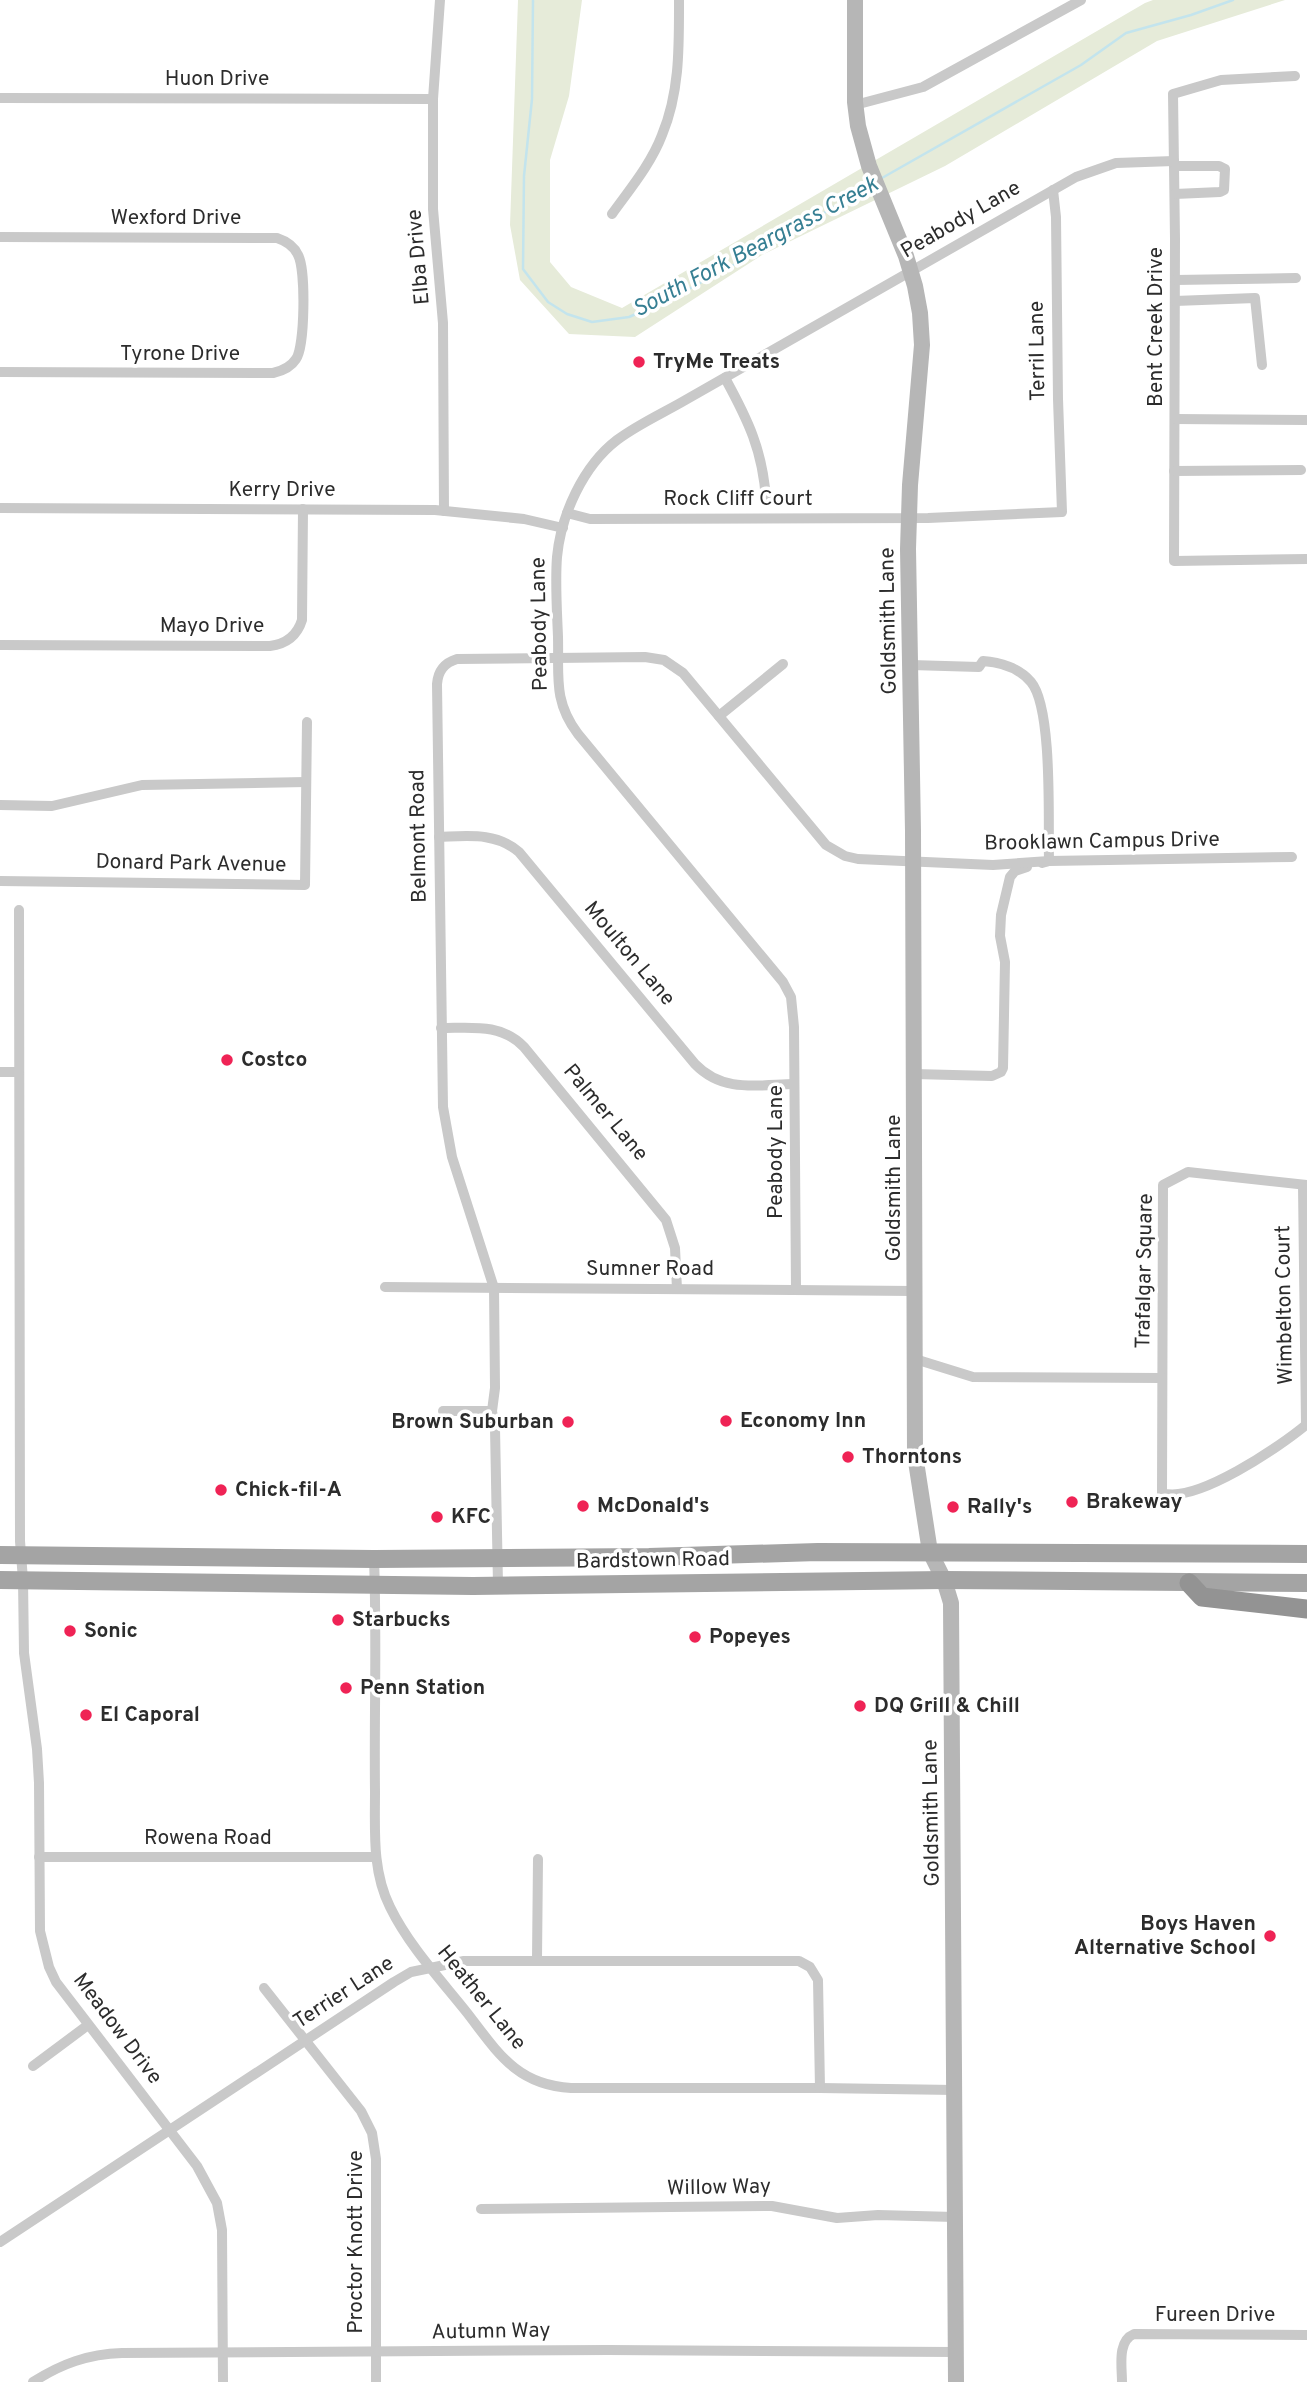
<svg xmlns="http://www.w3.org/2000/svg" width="1307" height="2382" viewBox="0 0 1307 2382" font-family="Overpass,sans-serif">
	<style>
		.green { fill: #e6ebd9 }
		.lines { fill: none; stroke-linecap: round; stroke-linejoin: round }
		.stream { stroke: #c3e4ed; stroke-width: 2.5 }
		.street { stroke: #c9c9c9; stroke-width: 10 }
		.secondary { stroke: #b6b6b6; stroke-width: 16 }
		.primary { stroke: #a4a4a4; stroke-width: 18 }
		.highway { stroke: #939393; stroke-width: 19 }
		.poi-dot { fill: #ef2355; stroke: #fff; stroke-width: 2.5 }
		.labels { text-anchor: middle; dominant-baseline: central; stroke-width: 7; stroke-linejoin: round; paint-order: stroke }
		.street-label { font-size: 21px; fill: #2c2c2c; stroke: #fff }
		.poi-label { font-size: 21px; font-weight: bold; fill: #2c2c2c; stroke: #fff; text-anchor: start }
		.water-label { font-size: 23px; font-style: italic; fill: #367f93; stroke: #fff }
	</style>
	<rect width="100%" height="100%" fill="#fff"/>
	<path class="green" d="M518,0H582L569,96L550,160V262L571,287L622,308L1145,3L1153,0H1285L1157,41L945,166L762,255L635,337L569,334L520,280L510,225Z"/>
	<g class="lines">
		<g class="stream">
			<path d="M533,0L532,99L524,176L523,269L548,302L567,314L592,322L629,317L668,300L760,251L871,185"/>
			<path d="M882,178L1081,65L1126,33L1191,15L1233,0"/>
		</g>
		<g class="street">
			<path d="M440,0L433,99V209L443,323L444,511"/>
			<path d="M1295,76L1221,80L1173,94L1175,239L1174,561L1307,559"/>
			<path d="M0,98L433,99"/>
			<path d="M855,105L923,87L1081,0"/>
			<path d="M1175,166H1219L1225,169L1224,190L1220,192L1175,194"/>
			<path d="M612,214C630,189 651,164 662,135C680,92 679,46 679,0"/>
			<path d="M0,237L277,238C286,241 294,246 298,255C306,269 305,347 296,359C291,367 282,371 273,373L0,372"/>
			<path d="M1175,280L1296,278"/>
			<path d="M1175,301L1255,298L1262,365"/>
			<path d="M725,378C748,420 763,451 766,500"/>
			<path d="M1175,419L1307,420"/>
			<path d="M1174,471L1301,470"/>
			<path d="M0,508L435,510L524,519L563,528"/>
			<path d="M567,513L590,519L928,518L1062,512L1058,399L1056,217L1053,190"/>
			<path d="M0,645L270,646C286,644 297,636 302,620L303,509"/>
			<path d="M911,665L979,667L983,661C1000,662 1019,668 1031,682C1053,708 1048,823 1049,861L1042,863"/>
			<path d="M719,716L783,664"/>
			<path d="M0,805L52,806L142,785L306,782"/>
			<path d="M439,837C468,836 496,832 519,852L695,1064C723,1093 757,1085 794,1084"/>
			<path d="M0,881L305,885L307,722"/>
			<path d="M19,910L20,1541L23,1580L24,1653L37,1749L39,1783L40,1931L49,1967L56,1982L197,2166L217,2203L222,2230L223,2382"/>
			<path d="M441,1028C471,1028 501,1023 524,1047L666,1220L675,1248L677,1289"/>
			<path d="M0,1072H19"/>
			<path d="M914,1074L992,1076L1001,1072L1003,1068L1005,962L1000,936L1001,915L1010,877L1015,871L1027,867"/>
			<path d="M1307,1185L1188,1172L1163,1185L1162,1493C1196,1504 1281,1446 1307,1424"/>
			<path d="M1303,1186L1306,1424"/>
			<path d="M385,1287L915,1291"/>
			<path d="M796,1289L794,1027L791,997L783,982L578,734C553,701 559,676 558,637C557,611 555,583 557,557C561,515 583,466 617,440C637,425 661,414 682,402L1076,177L1116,163L1174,161"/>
			<path d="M915,1359L973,1377L1162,1378"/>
			<path d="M443,1411H492"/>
			<path d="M374,1559C377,1637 374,1715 375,1792C375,1831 372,1871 390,1907C409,1946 441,1980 468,2014C498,2053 517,2085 571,2088H820L955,2090"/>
			<path d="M498,1585L495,1428L492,1411L495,1388L494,1288L452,1157L443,1107L437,684C438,671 444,663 457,659L645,657L664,660L683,673L826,845L845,856L858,859L993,865L1049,861L1292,857"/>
			<path d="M39,1857H376"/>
			<path d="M537,1959L538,1859"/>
			<path d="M264,1988L361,2111L372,2133L376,2159V2382"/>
			<path d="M33,2066L88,2025"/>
			<path d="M481,2209L772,2206L837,2218L878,2215L955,2217"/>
			<path d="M0,2242L394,1982L411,1972L464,1961H799L810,1967L818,1980L820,2088"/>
			<path d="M33,2382C61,2364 88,2354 122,2353L608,2350L956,2352"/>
			<path d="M1122,2382C1122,2366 1117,2341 1134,2334L1307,2335"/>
		</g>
		<path class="secondary" d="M855,0V102L858,126L869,166L906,256L915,286L920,313L922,345L910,485L908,549L913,831L915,1455L930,1552L944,1580L951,1603L956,2382"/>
		<g class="primary">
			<path d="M0,1555L374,1559L649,1557L818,1552L1307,1554"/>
			<path d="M0,1580L473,1586L944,1580L1307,1583"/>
		</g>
		<path class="highway" d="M1189,1583L1202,1597L1307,1609"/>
	</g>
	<g class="poi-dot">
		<circle cx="639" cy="362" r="7"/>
		<circle cx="227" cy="1060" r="7"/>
		<circle cx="726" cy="1421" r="7"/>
		<circle cx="568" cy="1422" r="7"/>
		<circle cx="848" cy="1457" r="7"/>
		<circle cx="221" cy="1490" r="7"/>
		<circle cx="1072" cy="1502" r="7"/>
		<circle cx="583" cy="1506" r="7"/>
		<circle cx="953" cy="1507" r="7"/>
		<circle cx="437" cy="1517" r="7"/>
		<circle cx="338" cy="1620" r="7"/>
		<circle cx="70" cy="1631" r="7"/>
		<circle cx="695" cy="1637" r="7"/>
		<circle cx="346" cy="1688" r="7"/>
		<circle cx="860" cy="1706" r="7"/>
		<circle cx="86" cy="1715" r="7"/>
		<circle cx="1270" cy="1936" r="7"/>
	</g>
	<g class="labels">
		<g class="street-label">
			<text x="217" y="79">Huon Drive</text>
			<text x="176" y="218">Wexford Drive</text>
			<text transform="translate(961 220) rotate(-30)">Peabody Lane</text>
			<text transform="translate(419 257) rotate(-95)">Elba Drive</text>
			<text transform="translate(1156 327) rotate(-90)">Bent Creek Drive</text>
			<text transform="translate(1038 351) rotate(-91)">Terril Lane</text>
			<text x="180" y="354">Tyrone Drive</text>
			<text x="282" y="490">Kerry Drive</text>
			<text x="738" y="499">Rock Cliff Court</text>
			<text transform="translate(889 621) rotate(-91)">Goldsmith Lane</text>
			<text transform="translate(540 624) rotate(-91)">Peabody Lane</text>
			<text x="212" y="626">Mayo Drive</text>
			<text transform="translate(419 836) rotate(-91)">Belmont Road</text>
			<text transform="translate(1102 842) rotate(-1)">Brooklawn Campus Drive</text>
			<text transform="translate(191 864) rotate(1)">Donard Park Avenue</text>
			<text transform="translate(629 954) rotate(50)">Moulton Lane</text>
			<text transform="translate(605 1113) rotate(50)">Palmer Lane</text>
			<text transform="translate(776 1152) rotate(-90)">Peabody Lane</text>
			<text transform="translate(894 1188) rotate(-90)">Goldsmith Lane</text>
			<text x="650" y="1269">Sumner Road</text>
			<text transform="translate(1145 1271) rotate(-89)">Trafalgar Square</text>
			<text transform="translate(1285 1305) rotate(-91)">Wimbelton Court</text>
			<text transform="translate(653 1561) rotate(-1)">Bardstown Road</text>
			<text transform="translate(932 1813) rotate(-91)">Goldsmith Lane</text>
			<text x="208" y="1838">Rowena Road</text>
			<text transform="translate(344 1993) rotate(-33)">Terrier Lane</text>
			<text transform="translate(481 1998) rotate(51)">Heather Lane</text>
			<text transform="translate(117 2029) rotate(53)">Meadow Drive</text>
			<text transform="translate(719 2188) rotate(-1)">Willow Way</text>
			<text transform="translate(356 2242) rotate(-90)">Proctor Knott Drive</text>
			<text x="1215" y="2315">Fureen Drive</text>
			<text transform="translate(491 2332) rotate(-1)">Autumn Way</text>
		</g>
		<g class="poi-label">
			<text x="653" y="362">TryMe Treats</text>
			<text x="241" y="1060">Costco</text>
			<text x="740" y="1421">Economy Inn</text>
			<text x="554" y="1422" text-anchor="end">Brown Suburban</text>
			<text x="862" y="1457">Thorntons</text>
			<text x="235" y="1490">Chick-fil-A</text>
			<text x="1086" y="1502">Brakeway</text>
			<text x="597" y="1506">McDonald's</text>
			<text x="967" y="1507">Rally's</text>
			<text x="451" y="1517">KFC</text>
			<text x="352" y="1620">Starbucks</text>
			<text x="84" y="1631">Sonic</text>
			<text x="709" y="1637">Popeyes</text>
			<text x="360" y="1688">Penn Station</text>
			<text x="874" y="1706">DQ Grill &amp; Chill</text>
			<text x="100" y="1715">El Caporal</text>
			<text x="1256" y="1924" text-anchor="end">Boys Haven<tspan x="1256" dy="24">Alternative School</tspan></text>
		</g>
		<g class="water-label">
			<text transform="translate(756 248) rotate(-28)">South Fork Beargrass Creek</text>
		</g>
	</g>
</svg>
